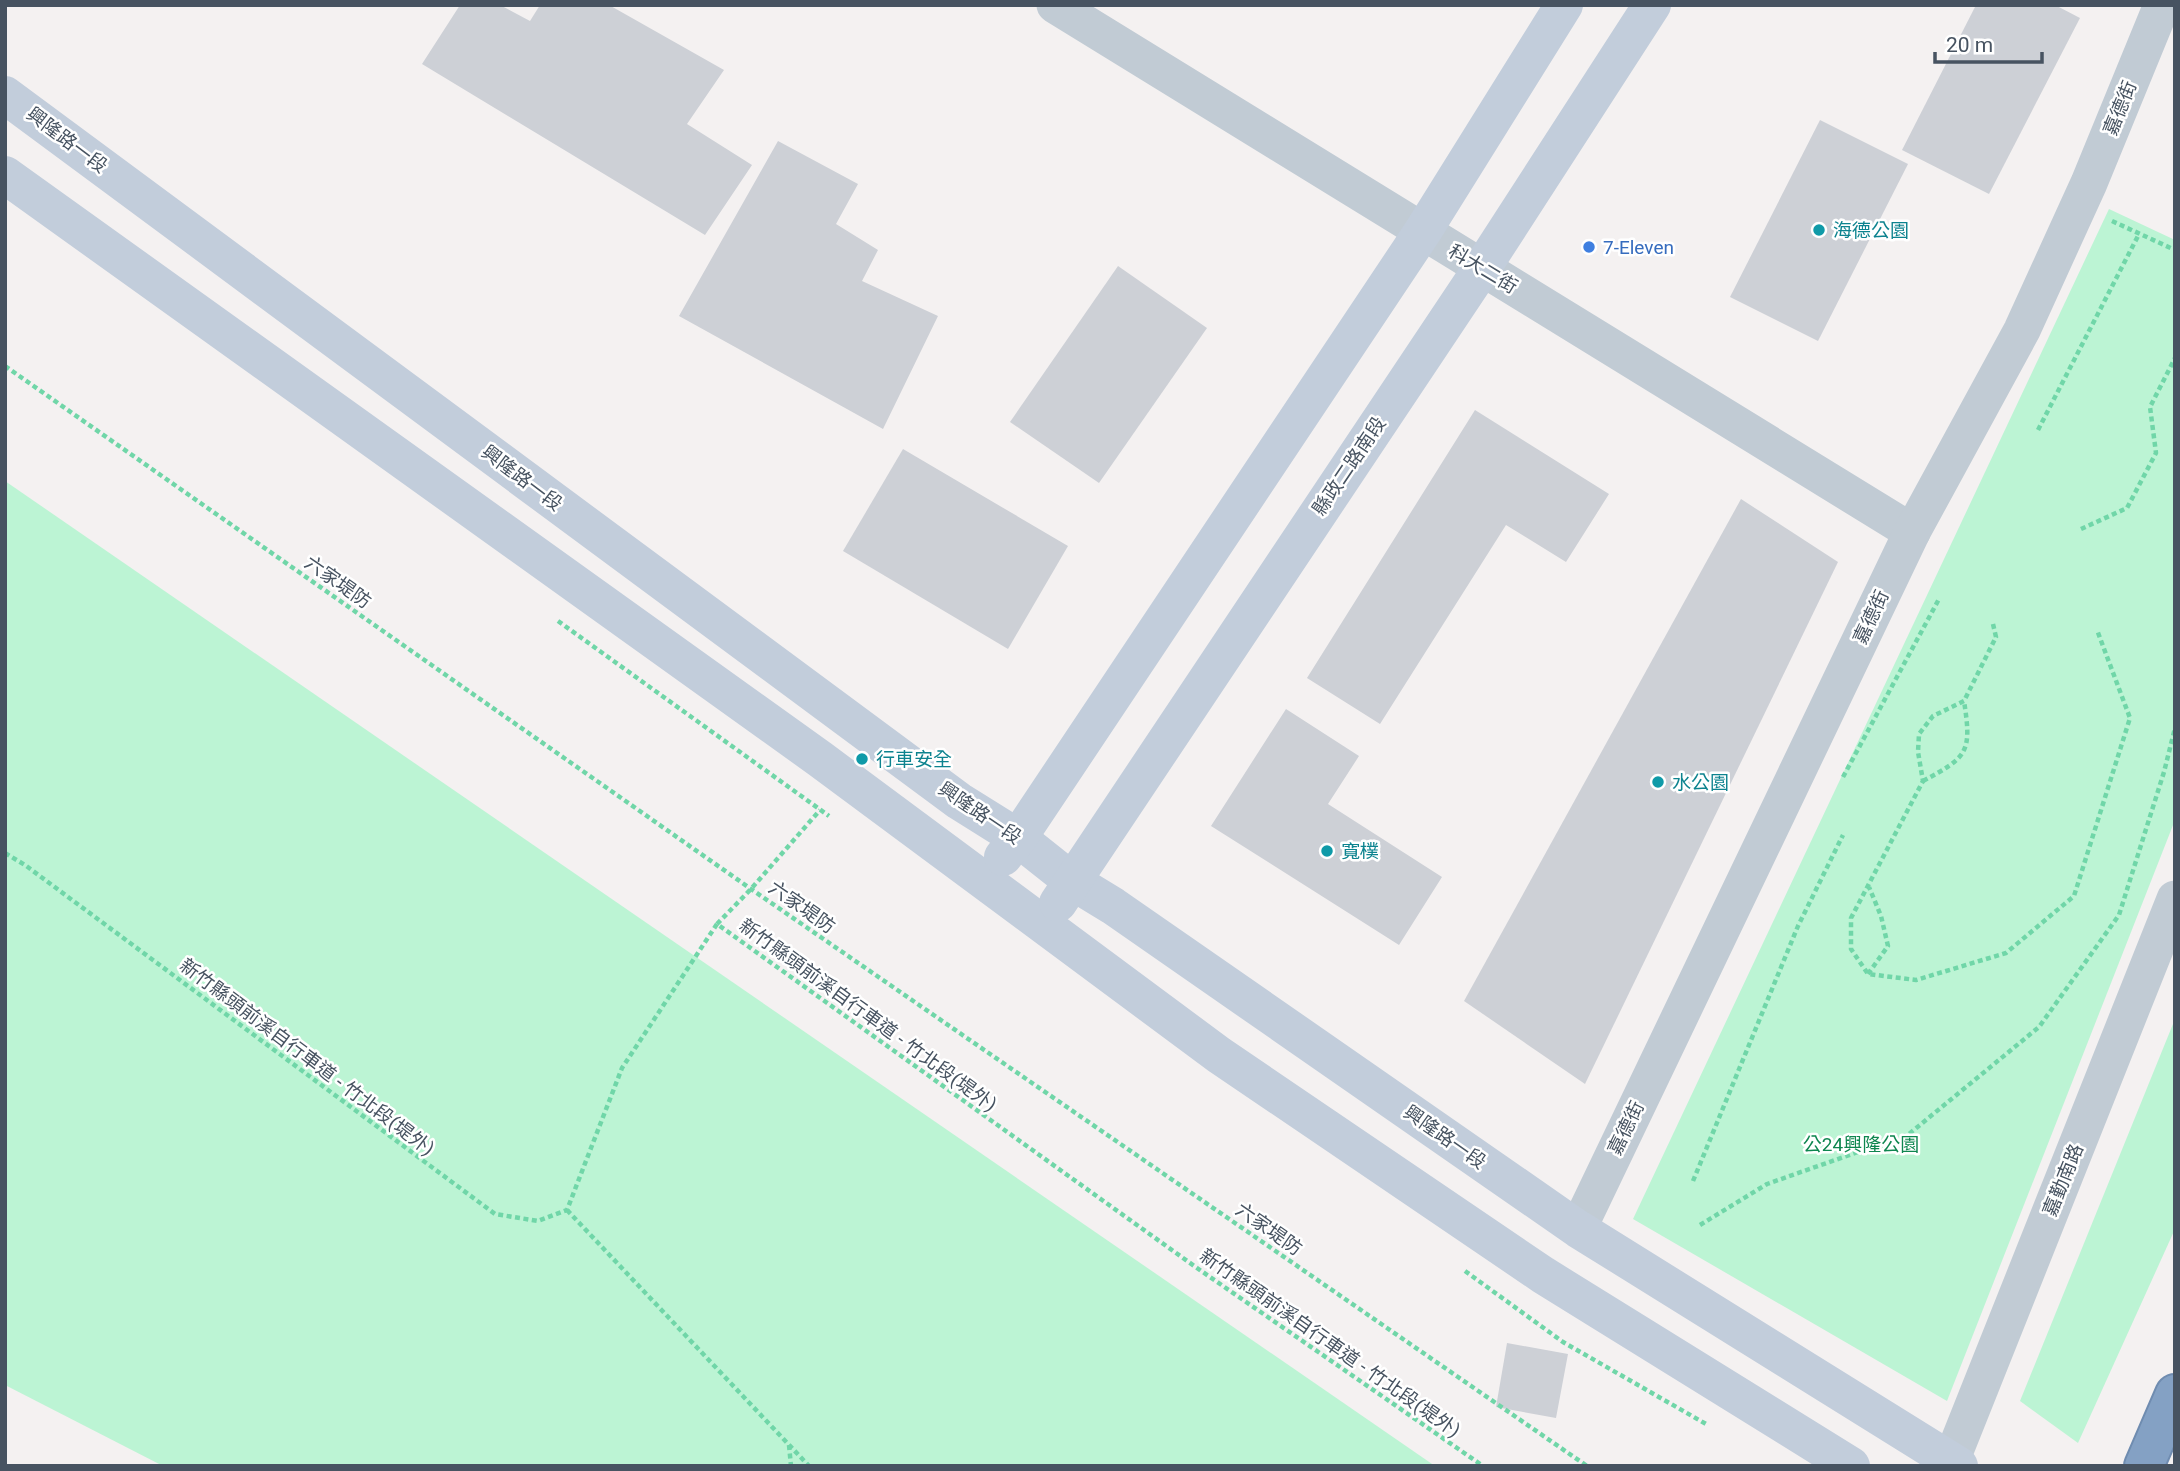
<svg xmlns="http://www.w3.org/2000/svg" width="2180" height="1471" viewBox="0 0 2180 1471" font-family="Roboto,'Noto Sans TC',sans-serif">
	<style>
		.green { fill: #bcf4d4 }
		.building { fill: #cdd0d6 }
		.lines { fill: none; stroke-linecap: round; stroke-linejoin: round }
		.highway-casing { stroke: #6f8cb0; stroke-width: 42 }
		.path { stroke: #70d6a8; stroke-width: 4.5; stroke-dasharray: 5 3.5; stroke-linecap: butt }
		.street { stroke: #c1cbd4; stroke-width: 37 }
		.secondary { stroke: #c2cddb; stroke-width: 38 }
		.highway { stroke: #84a1c4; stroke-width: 38 }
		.culture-dot { fill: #0f9aa8; stroke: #fff; stroke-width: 2.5 }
		.shop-dot { fill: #3f7fe0; stroke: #fff; stroke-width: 2.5 }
		.labels { text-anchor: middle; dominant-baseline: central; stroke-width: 5; stroke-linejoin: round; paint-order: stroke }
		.street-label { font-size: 19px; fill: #475361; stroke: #fff }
		.culture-label { font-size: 19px; fill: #0d838f; stroke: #fff; text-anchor: start }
		.shop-label { font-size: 19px; fill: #366cbe; stroke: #fff; text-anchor: start }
		.park-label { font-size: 19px; fill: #0e864f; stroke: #fff }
	</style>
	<rect width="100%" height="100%" fill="#f4f1f1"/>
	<g class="green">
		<path d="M2109,209L2175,240V820L1947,1401L1633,1219Z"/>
		<path d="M5,481L1435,1466H163L5,1385Z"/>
		<path d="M2175,1019V1229L2078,1443L2020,1401Z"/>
	</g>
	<g class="building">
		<path d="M460,5H500L530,21L540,5H609L724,70L687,124L752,165L705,235L422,64Z"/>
		<path d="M1976,5H2055L2080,18L1989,194L1902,150Z"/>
		<path d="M1820,120L1908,164L1818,341L1730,297Z"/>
		<path d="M778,141L858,184L836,224L878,250L862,281L938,316L883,429L679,316Z"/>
		<path d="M1118,266L1207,328L1099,483L1010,422Z"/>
		<path d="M1475,410L1609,494L1566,562L1506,525L1380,724L1307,678Z"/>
		<path d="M903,449L1068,546L1008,649L843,551Z"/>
		<path d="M1741,499L1838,562L1585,1084L1464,1001Z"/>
		<path d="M1286,709L1359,756L1328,804L1442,877L1399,945L1211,826Z"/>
		<path d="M1507,1343L1568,1354L1556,1418L1496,1407Z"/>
	</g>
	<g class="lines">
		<g class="highway-casing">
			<path id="highway" d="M2144,1466L2175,1394"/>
		</g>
		<g class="path">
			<path d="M2112,221L2175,250"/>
			<path d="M5,366L751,889L1587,1466"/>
			<path d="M2038,430L2139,234"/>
			<path d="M2081,529L2127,508L2156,453L2150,407L2175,358"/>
			<path d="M558,621L829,816"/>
			<path d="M1993,624L1996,637L1964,701L1933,716L1919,734L1918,752L1923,781L1851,918V949L1868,974L1916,980L2006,953L2074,896L2130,718L2097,630"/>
			<path d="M1843,777L1939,599"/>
			<path d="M1923,781C1968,757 1972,752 1964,701"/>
			<path d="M5,853L25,865L495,1214L538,1221L567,1210L622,1068L717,924L1197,1268L1483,1466"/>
			<path d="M717,924L751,889L820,810"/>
			<path d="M1868,974L1888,946L1881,916L1869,887"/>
			<path d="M1693,1181L1798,926L1843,835"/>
			<path d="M567,1210L809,1466"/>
			<path d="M1700,1225L1767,1184L1909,1134L2039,1027L2119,915L2164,772L2175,728"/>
			<path d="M1465,1271L1563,1342L1706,1424"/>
			<path d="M789,1445L791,1466"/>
		</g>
		<g class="street">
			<path d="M1055,5L1912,532"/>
			<path d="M1578,1229L1912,532L2022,330L2089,183L2162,5"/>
			<path d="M1951,1461L2175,899"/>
		</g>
		<g class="secondary">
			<path d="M5,95L959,801L1018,838L1072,881L1113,906L1578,1229L1959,1466"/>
			<path d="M5,175L820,759L1219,1055L1543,1275L1851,1466"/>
			<path d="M1003,857L1018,838L1423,231L1564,5"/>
			<path d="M1058,903L1482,268L1652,5"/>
		</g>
		<use href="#highway" class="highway"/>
	</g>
	<g class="culture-dot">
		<circle cx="1819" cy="230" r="7"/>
		<circle cx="862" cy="759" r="7"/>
		<circle cx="1658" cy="782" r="7"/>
		<circle cx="1327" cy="851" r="7"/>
	</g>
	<circle class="shop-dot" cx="1589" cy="247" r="7"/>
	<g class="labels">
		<g class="street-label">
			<text transform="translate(2120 108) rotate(-68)">嘉德街</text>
			<text transform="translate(67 140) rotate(37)">興隆路一段</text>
			<text transform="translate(1483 269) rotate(31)">科大二街</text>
			<text transform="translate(1349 466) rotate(-56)">縣政二路南段</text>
			<text transform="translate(522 478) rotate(37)">興隆路一段</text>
			<text transform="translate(338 582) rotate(35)">六家堤防</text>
			<text transform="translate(1871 617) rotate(-65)">嘉德街</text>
			<text transform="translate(980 813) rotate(34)">興隆路一段</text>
			<text transform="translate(802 907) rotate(35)">六家堤防</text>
			<text transform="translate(868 1015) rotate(36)">新竹縣頭前溪自行車道 - 竹北段(堤外)</text>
			<text transform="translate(307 1057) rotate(37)">新竹縣頭前溪自行車道 - 竹北段(堤外)</text>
			<text transform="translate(1626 1128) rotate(-64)">嘉德街</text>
			<text transform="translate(1445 1137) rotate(35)">興隆路一段</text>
			<text transform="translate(2063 1180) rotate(-68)">嘉勤南路</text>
			<text transform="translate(1269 1229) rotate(35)">六家堤防</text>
			<text transform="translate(1330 1343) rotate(35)">新竹縣頭前溪自行車道 - 竹北段(堤外)</text>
		</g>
		<g class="culture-label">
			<text x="1833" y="230">海德公園</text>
			<text x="876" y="759">行車安全</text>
			<text x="1672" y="782">水公園</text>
			<text x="1341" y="851">寬樸</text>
		</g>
		<g class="shop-label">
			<text x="1603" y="247">7-Eleven</text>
		</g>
		<g class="park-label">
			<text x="1861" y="1144">公24興隆公園</text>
		</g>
	</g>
	<rect width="2180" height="1471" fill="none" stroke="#475361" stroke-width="14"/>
	<path d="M1935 52v10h107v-10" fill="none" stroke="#475361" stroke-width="3.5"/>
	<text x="1946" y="52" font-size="21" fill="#475361" stroke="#ffffff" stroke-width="5" paint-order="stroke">20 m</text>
</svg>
